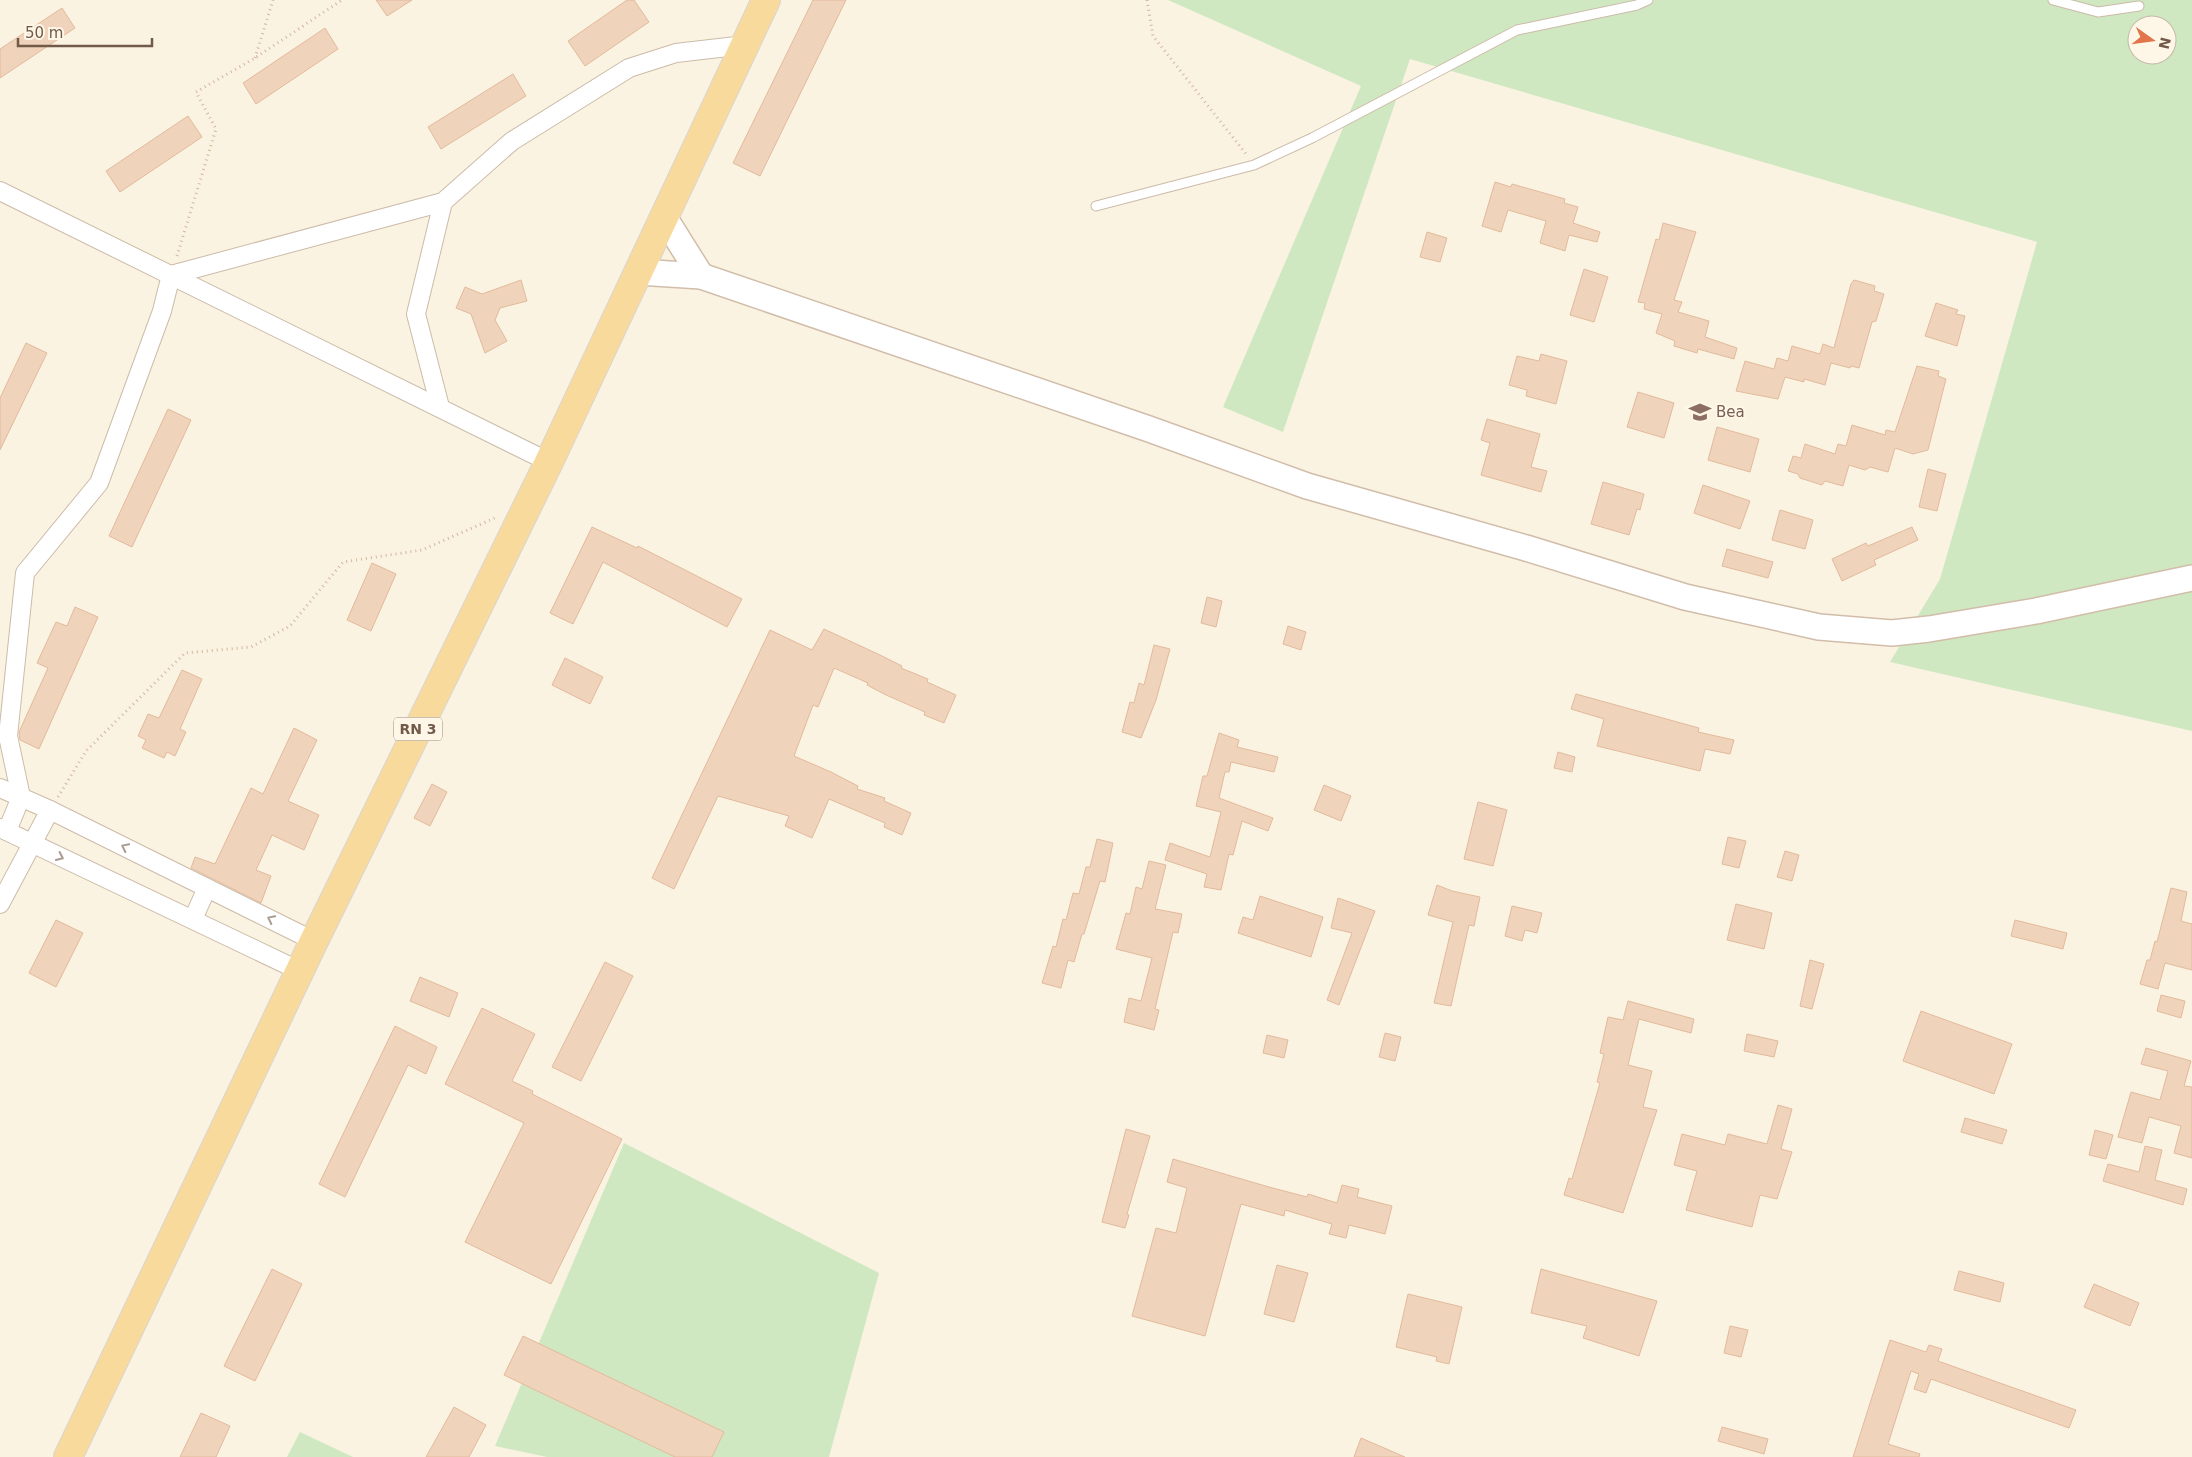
<svg xmlns="http://www.w3.org/2000/svg" width="2192" height="1457" viewBox="0 0 2192 1457" font-family="'DejaVu Sans',sans-serif">
	<style>
		.green { fill: #cfe8c1; fill-rule: evenodd }
		.building { fill: #f0d3bb; stroke: #e2ba9b }
		.lines { fill: none; stroke-linecap: round; stroke-linejoin: round }
		.lane-casing { stroke: #ccbba9; stroke-width: 11 }
		.street-casing { stroke: #ccbba9; stroke-width: 20 }
		.secondary-casing { stroke: #d1bda9; stroke-width: 28 }
		.primary-casing { stroke: #dad4d0; stroke-width: 30 }
		.path { stroke: #d4b69e; stroke-width: 3; stroke-dasharray: 1 4; stroke-linecap: butt }
		.lane { stroke: #fff; stroke-width: 9 }
		.street { stroke: #fff; stroke-width: 18 }
		.secondary { stroke: #fff; stroke-width: 25 }
		.primary { stroke: #f8db9c; stroke-width: 28 }
		.oneway { stroke: #aa9c92 }
		.labels { text-anchor: middle; dominant-baseline: central; stroke-width: 4; stroke-linejoin: round; paint-order: stroke }
		.shield { fill: #fef7e8; stroke: #9c8979; stroke-width: 1 }
		.shield-label { font-size: 14px; font-weight: bold; fill: #725a49 }
		.education-label { font-size: 15px; fill: #785e54; stroke: #fef7e8; text-anchor: start }
	</style>
	<rect width="100%" height="100%" fill="#fbf3e2"/>
	<g class="green">
		<path d="M1168,0H2192V731L1890,662L1940,579L2037,242L1410,59L1283,432L1223,407L1361,86ZM2137,25H2167V55H2137Z"/>
		<path d="M624,1143L879,1273L829,1457H547L495,1446Z"/>
		<path d="M300,1432L353,1457H287Z"/>
	</g>
	<g class="building">
		<path d="M376,0H412L387,16Z"/>
		<path d="M627,0H634L649,22L585,66L568,41Z"/>
		<path d="M813,0H846L760,176L733,163Z"/>
		<path d="M62,8L75,28L0,78V49Z"/>
		<path d="M325,28L338,49L256,104L243,83Z"/>
		<path d="M513,74L526,96L441,149L428,127Z"/>
		<path d="M188,116L202,137L120,192L106,171Z"/>
		<path d="M1495,182L1511,187L1512,184L1565,199L1564,203L1578,207L1573,223L1600,232L1597,242L1569,235L1565,251L1540,243L1546,221L1508,210L1501,232L1482,226Z"/>
		<path d="M1663,223L1696,232L1674,300L1682,302L1678,312L1709,321L1705,337L1737,348L1734,359L1698,349L1697,353L1674,346L1675,341L1656,333L1662,314L1644,309L1645,303L1638,302L1656,239L1659,240Z"/>
		<path d="M1427,232L1447,238L1440,262L1420,257Z"/>
		<path d="M1584,269L1608,277L1594,322L1570,315Z"/>
		<path d="M521,280L527,301L500,308L495,320L507,341L485,353L471,314L456,308L465,287L482,294Z"/>
		<path d="M1854,280L1875,286L1874,291L1884,294L1876,321L1872,322L1859,368L1851,366L1850,368L1831,363L1825,385L1804,379V382L1785,377L1778,399L1736,391L1745,361L1774,369L1777,358L1788,361L1792,346L1820,354L1823,344L1834,348L1851,284Z"/>
		<path d="M1936,303L1958,310L1956,314L1965,316L1957,346L1925,336Z"/>
		<path d="M26,343L47,353L0,450V398Z"/>
		<path d="M1541,354L1567,361L1556,404L1526,396L1527,390L1509,385L1517,356L1539,361Z"/>
		<path d="M1917,366L1939,371L1938,376L1946,379L1928,450L1913,454L1895,448L1888,472L1870,467L1865,470L1849,465L1843,486L1825,481L1822,485L1800,478L1798,474L1788,471L1793,456L1801,458L1805,444L1835,454L1838,444L1846,446L1852,425L1885,435L1886,430L1895,432Z"/>
		<path d="M1638,392L1674,403L1664,438L1627,427Z"/>
		<path d="M168,409L191,420L132,547L109,536Z"/>
		<path d="M1487,419L1540,434L1531,467L1547,471L1541,492L1481,475L1490,443L1481,440Z"/>
		<path d="M1717,427L1759,439L1750,472L1708,460Z"/>
		<path d="M1928,469L1946,474L1937,511L1919,507Z"/>
		<path d="M1603,482L1644,494L1640,510L1637,509L1629,535L1591,524Z"/>
		<path d="M1703,485L1750,501L1740,529L1694,513Z"/>
		<path d="M1780,510L1813,520L1805,549L1772,540Z"/>
		<path d="M592,527L637,548L638,546L742,599L727,627L603,562L573,624L550,613Z"/>
		<path d="M1912,527L1918,540L1874,560L1876,565L1842,581L1832,559L1866,543L1868,546Z"/>
		<path d="M1727,549L1773,562L1768,578L1722,566Z"/>
		<path d="M372,563L396,574L371,631L347,620Z"/>
		<path d="M1207,597L1222,601L1216,627L1201,623Z"/>
		<path d="M75,607L98,617L39,749L20,740L19,732L48,668L37,663L56,622L67,626Z"/>
		<path d="M1288,626L1306,632L1301,650L1283,644Z"/>
		<path d="M824,629L880,655L902,666L901,668L928,679L927,682L956,695L944,723L924,715L925,712L886,695L867,685L868,683L834,668L818,707L813,705L794,756L831,772L858,786L857,789L885,798L884,801L911,813L902,835L884,827L885,823L829,799L812,838L785,826L789,816L718,796L674,889L652,878L770,630L812,650Z"/>
		<path d="M1154,645L1170,649L1156,700L1141,738L1122,732L1130,702L1134,703L1139,683L1144,685Z"/>
		<path d="M565,658L603,677L590,704L552,685Z"/>
		<path d="M182,670L202,679L180,729L186,732L175,756L167,752L164,758L142,748L146,740L138,736L148,714L159,718Z"/>
		<path d="M1576,694L1699,728L1698,732L1734,740L1730,754L1705,749L1700,771L1597,746L1604,719L1571,709Z"/>
		<path d="M294,728L317,740L288,801L319,815L304,850L272,835L256,870L271,876L261,903L191,868L195,857L215,864L251,788L263,794Z"/>
		<path d="M1219,733L1239,740L1237,747L1278,757L1274,772L1231,762L1229,772H1225L1219,798L1273,818L1268,831L1242,821L1233,855L1229,854L1221,890L1204,887L1207,874L1165,860L1170,843L1210,857L1221,812L1196,806L1203,776H1207Z"/>
		<path d="M1558,752L1575,757L1572,772L1554,768Z"/>
		<path d="M432,784L447,792L430,826L414,818Z"/>
		<path d="M1324,785L1351,796L1341,821L1314,810Z"/>
		<path d="M1478,802L1507,810L1493,866L1464,859Z"/>
		<path d="M1728,837L1746,841L1739,868L1722,864Z"/>
		<path d="M1097,839L1113,843L1105,882L1100,881L1084,934H1082L1074,962L1068,960L1061,988L1042,983L1053,946L1056,947L1063,919L1066,920L1073,893L1079,894L1086,867H1090Z"/>
		<path d="M1785,851L1799,855L1792,881L1777,877Z"/>
		<path d="M1149,861L1166,865L1155,909L1182,914L1178,933L1173,932L1155,1009L1159,1010L1154,1030L1124,1022L1129,998L1141,1001L1152,958L1116,949L1126,913L1130,914L1136,887L1142,889Z"/>
		<path d="M1437,885L1452,891L1480,897L1474,926L1469,925L1451,1006L1434,1003L1453,922L1428,915Z"/>
		<path d="M2171,888L2187,892L2181,921L2192,924V970L2165,963L2158,989L2140,984L2147,960H2150L2155,941L2157,942Z"/>
		<path d="M1260,896L1323,917L1311,957L1238,933L1243,917L1253,920Z"/>
		<path d="M1338,898L1375,911L1339,1005L1327,1000L1352,933L1331,928Z"/>
		<path d="M1736,904L1772,913L1764,949L1727,940Z"/>
		<path d="M1512,906L1542,913L1537,933L1525,930L1522,941L1505,936Z"/>
		<path d="M56,920L83,933L56,987L29,973Z"/>
		<path d="M2015,920L2067,933L2063,949L2011,936Z"/>
		<path d="M1810,960L1824,964L1812,1009L1800,1006Z"/>
		<path d="M605,962L633,976L581,1081L552,1067Z"/>
		<path d="M420,977L458,993L449,1017L410,1001Z"/>
		<path d="M2161,995L2185,1001L2181,1018L2157,1011Z"/>
		<path d="M1628,1001L1694,1019L1691,1033L1639,1019L1628,1065L1652,1071L1643,1107L1657,1110L1623,1213L1564,1195L1569,1178L1572,1179L1600,1083L1597,1082L1604,1054L1600,1053L1608,1017L1623,1020Z"/>
		<path d="M482,1008L535,1034L512,1081L533,1091L532,1094L622,1139L551,1284L465,1242L524,1123L445,1084Z"/>
		<path d="M1921,1011L2012,1044L1994,1094L1903,1061Z"/>
		<path d="M395,1026L437,1047L426,1074L408,1065L345,1197L319,1184Z"/>
		<path d="M1385,1033L1401,1037L1395,1061L1379,1057Z"/>
		<path d="M1747,1034L1778,1041L1774,1057L1744,1051Z"/>
		<path d="M1267,1035L1288,1040L1284,1058L1263,1053Z"/>
		<path d="M2146,1048L2191,1061L2184,1086L2192,1087V1158L2174,1153L2181,1126L2149,1117L2142,1143L2118,1137L2131,1092L2160,1100L2168,1071L2141,1064Z"/>
		<path d="M1778,1105L1792,1109L1781,1149L1792,1152L1777,1199L1760,1195L1752,1227L1686,1210L1697,1171L1674,1165L1682,1134L1725,1145L1728,1134L1767,1144Z"/>
		<path d="M1965,1118L2007,1130L2002,1144L1961,1132Z"/>
		<path d="M1126,1129L1150,1136L1127,1214L1129,1215L1125,1228L1102,1222Z"/>
		<path d="M2095,1130L2113,1135L2106,1159L2089,1155Z"/>
		<path d="M2145,1146L2162,1150L2155,1180L2187,1189L2183,1205L2103,1181L2108,1164L2139,1172Z"/>
		<path d="M1173,1159L1269,1187L1307,1197L1308,1194L1337,1203L1342,1185L1359,1189L1357,1197L1392,1206L1385,1234L1349,1225L1346,1238L1329,1234L1332,1224L1285,1210L1284,1216L1241,1204L1205,1336L1132,1316L1156,1228L1176,1233L1187,1188L1167,1182Z"/>
		<path d="M1277,1265L1308,1273L1294,1322L1264,1314Z"/>
		<path d="M272,1269L302,1284L255,1381L224,1366Z"/>
		<path d="M1541,1269L1657,1301L1639,1356L1583,1338L1587,1326L1531,1313Z"/>
		<path d="M1959,1271L2004,1283L2000,1302L1954,1290Z"/>
		<path d="M2094,1284L2139,1303L2130,1326L2084,1307Z"/>
		<path d="M1408,1294L1462,1307L1449,1364L1436,1361L1437,1357L1396,1347Z"/>
		<path d="M1730,1326L1748,1330L1741,1357L1724,1353Z"/>
		<path d="M523,1336L724,1432L712,1457H675L504,1375Z"/>
		<path d="M1890,1340L1926,1352L1929,1345L1942,1349L1938,1361L2076,1410L2069,1428L1931,1379L1926,1393L1914,1389L1919,1374L1911,1371L1888,1444L1920,1454L1919,1457H1853Z"/>
		<path d="M454,1407L486,1425L469,1457H426Z"/>
		<path d="M201,1413L230,1426L216,1457H180Z"/>
		<path d="M1722,1427L1768,1439L1764,1454L1718,1441Z"/>
		<path d="M1361,1438L1405,1457H1354Z"/>
	</g>
	<g class="lines">
		<g class="lane-casing">
			<g id="lane">
				<path d="M2053,0L2098,12L2139,6"/>
				<path d="M1096,206L1254,165L1312,138L1517,30L1637,5L1648,0"/>
			</g>
		</g>
		<g class="street-casing">
			<g id="street">
				<path d="M0,191L549,462"/>
				<path d="M440,407L416,314L443,202"/>
				<path d="M0,788L50,810L314,941"/>
				<path d="M0,828L300,971"/>
				<path d="M7,831L21,797L8,736L25,573L99,483L162,311L171,275L443,202L512,141L629,68L676,53L745,45"/>
				<path d="M0,904L50,810"/>
				<path d="M193,919L207,888"/>
			</g>
		</g>
		<g class="secondary-casing">
			<g id="secondary">
				<path d="M664,217L701,276"/>
				<path d="M638,272L701,276L1149,429L1307,486L1526,548L1685,597L1819,627L1892,633L1929,629L2036,611L2192,578"/>
			</g>
		</g>
		<g class="primary-casing">
			<path id="primary" d="M68,1457L314,941L549,462L766,0"/>
		</g>
		<g class="path">
			<path d="M1147,0L1153,36L1246,154"/>
			<path d="M255,58L273,0"/>
			<path d="M177,256L216,129L196,92L255,58L342,0"/>
			<path d="M58,797L86,751L185,653L251,647L290,626L343,562L422,550L497,517"/>
		</g>
		<use href="#lane" class="lane"/>
		<use href="#street" class="street"/>
		<use href="#secondary" class="secondary"/>
		<use href="#primary" class="primary"/>
	</g>
	<defs><path id="oneway-chevron" d="M-2-3.5L2.5 0L-2 3.5" fill="none" stroke-width="1.6" stroke-linecap="round" stroke-linejoin="round" transform="scale(1.25)"/></defs>
	<g class="oneway">
		<use href="#oneway-chevron" transform="translate(125 847) rotate(-154)"/>
		<use href="#oneway-chevron" transform="translate(60 857) rotate(25)"/>
		<use href="#oneway-chevron" transform="translate(271 919) rotate(-154)"/>
	</g>
	<defs>
		<g id="school-bare" transform="scale(1.725)"><path d="M0-5L7-2L0 1L-7-2ZM-4 1L0 2.5L4 1V4Q0 6-4 4Z" fill="#8d6e63" stroke="#fef7e8" stroke-width="2.5" paint-order="stroke"/></g>
	</defs>
	<g fill-rule="evenodd">
		<use href="#school-bare" x="1700" y="412"/>
	</g>
	<g class="labels">
		<rect class="shield" x="394" y="717.5" width="48" height="23" rx="4"/>
		<g class="shield-label">
			<text x="418" y="729">RN 3</text>
		</g>
		<g class="education-label">
			<text x="1716" y="412">Bea</text>
		</g>
	</g>
	<g transform="translate(2152 40) rotate(104)"><circle r="24" fill="#fef7e8" stroke="#c6b8a8"/>
	<path d="M0-4L9 19L0 12L-9 19Z" fill="#e2754a"/>
	<text y="-8" font-size="14" font-weight="bold" text-anchor="middle" fill="#725a49">N</text>
	</g>
	<path d="M18 38v8h134v-8" fill="none" stroke="#725a49" stroke-width="2.5"/>
	<text x="25" y="38" font-size="15" fill="#725a49" stroke="#fef7e8" stroke-width="4" paint-order="stroke">50 m</text>
</svg>
